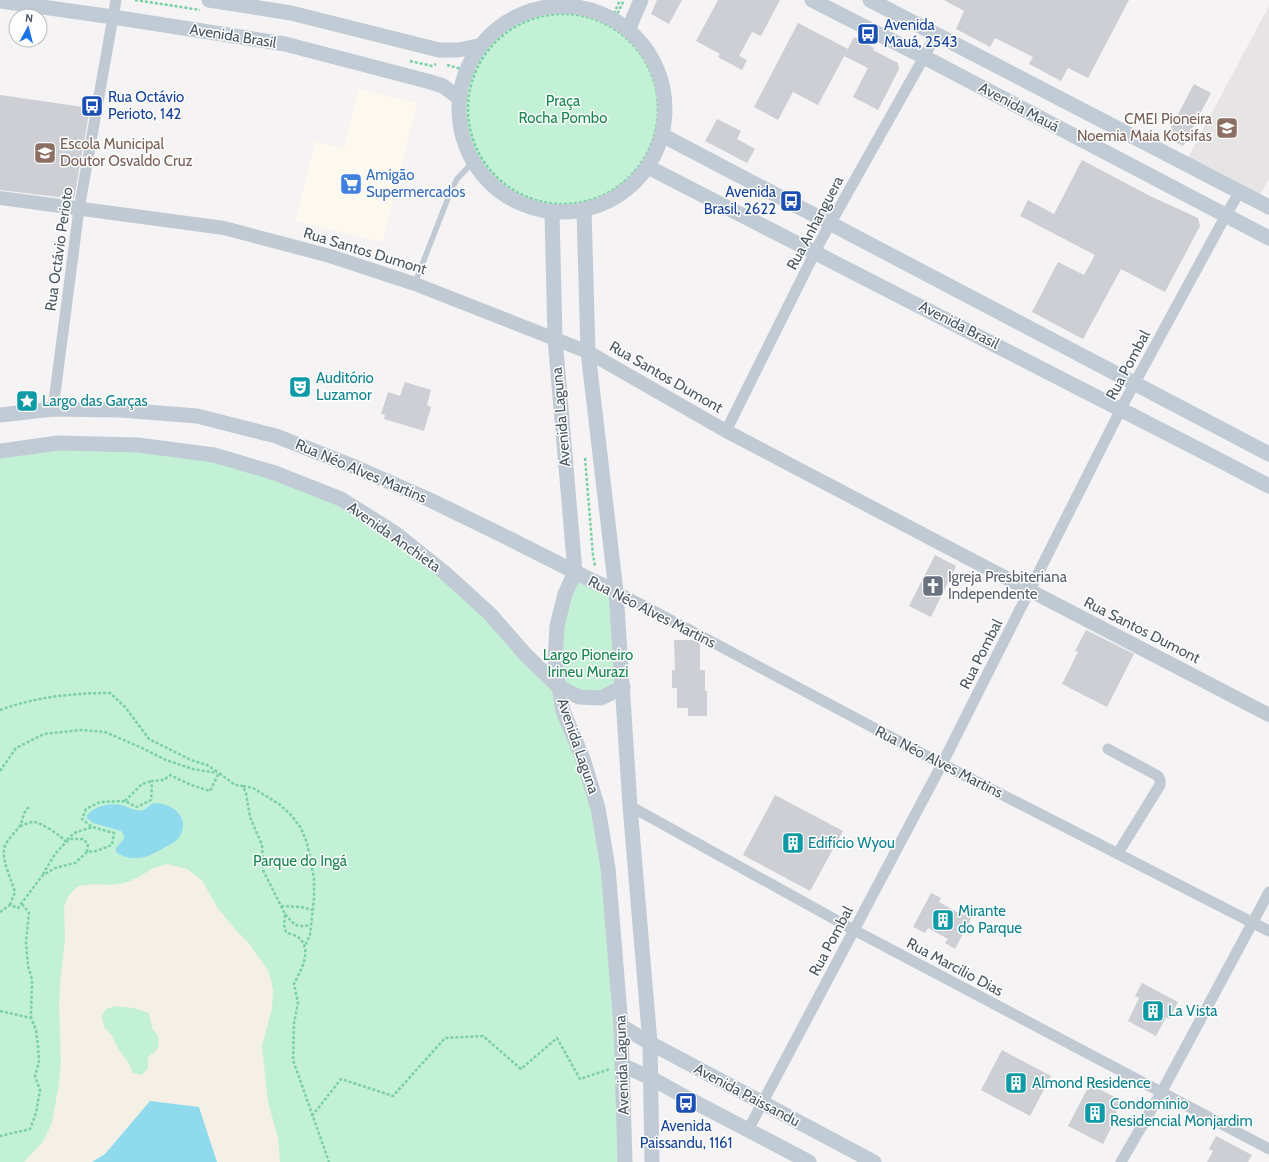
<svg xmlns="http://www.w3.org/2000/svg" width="1269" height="1162" viewBox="0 0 1269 1162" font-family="Cabin,sans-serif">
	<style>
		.commercial { fill: #fdf9ef }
		.education { fill: #e6e4e5 }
		.green { fill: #c3f1d5 }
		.sand { fill: #f5f0e5; fill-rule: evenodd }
		.water { fill: #90daee }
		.building { fill: #cdcfd5 }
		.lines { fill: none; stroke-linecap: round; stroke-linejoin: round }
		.path { stroke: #7ad0a6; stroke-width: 2.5; stroke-dasharray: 3 2; stroke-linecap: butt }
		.service { stroke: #c1cad2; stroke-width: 5.5 }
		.minor { stroke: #c1cad2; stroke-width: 11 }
		.tertiary { stroke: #c1cad2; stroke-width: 14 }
		.secondary { stroke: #c1cbd6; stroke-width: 15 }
		.labels { text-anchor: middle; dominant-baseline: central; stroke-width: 3; stroke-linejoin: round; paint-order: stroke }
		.transit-label { font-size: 15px; fill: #164399; stroke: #fff; text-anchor: start }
		.street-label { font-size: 15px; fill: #4a5661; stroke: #fff }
		.park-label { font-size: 15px; fill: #17864f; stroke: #fff }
		.education-label { font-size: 15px; fill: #785e54; stroke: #fff; text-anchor: end }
		.shop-label { font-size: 15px; fill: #366cbe; stroke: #fff; text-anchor: start }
		.culture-label { font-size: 15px; fill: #0d838f; stroke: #fff; text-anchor: start }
		.worship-label { font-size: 15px; fill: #5b616d; stroke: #fff; text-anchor: start }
	</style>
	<rect width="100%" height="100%" fill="#f5f3f3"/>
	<path class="commercial" d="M358,89L417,103L383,242L295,221L315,141L344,148Z"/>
	<path class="education" d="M1269,6V179L1257,200L1185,163Z"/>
	<g class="green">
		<circle cx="562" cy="109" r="103"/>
		<path d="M138,445L275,473L395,533L558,686L555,662L575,572L616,591L623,687L601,698L559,687L608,868L619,1162H0V451Z"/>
	</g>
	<path class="sand" d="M167,864L187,869L202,880L217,907L235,929L248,942L269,972L273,990L272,1008L262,1046L268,1102L278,1138L280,1162H24L42,1143L52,1123L59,1083L61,1064L59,1003L61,974L65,940L64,907L69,895L78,886L95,884L110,885L125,883L139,877L153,868ZM116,1006L134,1008L149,1013L152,1028L158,1036L159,1045L155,1052L148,1057V1069L141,1075L133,1073L128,1062L118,1048L112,1036L104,1027L102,1016L106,1009Z"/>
	<g class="water">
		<path d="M153,803C171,802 191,817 180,836C177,841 170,845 165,847C150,857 132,864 116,852V848L124,839V835L121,831L93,823L87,818V815C96,805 112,802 125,806C130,808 136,812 143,810C146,809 150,805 153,803Z"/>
		<path d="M150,1101L199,1107L217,1162H92L105,1154Z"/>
	</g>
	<g class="building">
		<path d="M657,0H682L669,24L651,14Z"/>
		<path d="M718,0H780L761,36L752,32L739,56L747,60L742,70L718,57L720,54L696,41Z"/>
		<path d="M944,0H1129L1088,78L1068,68L1061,81L1029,64L1033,57L995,38L990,47L956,29L964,11Z"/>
		<path d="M798,23L848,49L818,105L793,92L778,120L754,107Z"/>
		<path d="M854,37L874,48L873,50L898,63L899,69L878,110L853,97L868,68L844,56Z"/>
		<path d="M1194,84L1211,93L1183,146L1166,137Z"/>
		<path d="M0,95L90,108L74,199L0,190Z"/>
		<path d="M717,119L741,131L737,139L755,149L747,163L705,141Z"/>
		<path d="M1082,160L1150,196L1198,218L1200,226L1165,292L1121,269L1083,339L1032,312L1058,262L1084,275L1095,255L1020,216L1028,200L1054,214Z"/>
		<path d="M405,382L431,390L427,405L431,407L424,431L384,419L385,415L381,414L388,392L400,396Z"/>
		<path d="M935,555L956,566L931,617L909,606Z"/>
		<path d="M1086,630L1134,654L1107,707L1062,684L1078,652L1075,651Z"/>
		<path d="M674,640H693L700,643V670H705V691H707V716H688V708H677V688H672V670H675Z"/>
		<path d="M775,795L843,831L810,891L743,855Z"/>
		<path d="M931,893L941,898L939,902L960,914L964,908L974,913L955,949L945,943L948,939L928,928L925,933L913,927Z"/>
		<path d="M1142,983L1178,1002L1169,1019L1166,1017L1156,1036L1128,1021L1139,998L1135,996Z"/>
		<path d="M1002,1050L1051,1076L1030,1116L981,1090Z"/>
		<path d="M1090,1084L1122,1101L1109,1125L1112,1126L1103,1144L1068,1126Z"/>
		<path d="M1216,1136L1252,1155L1248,1162H1207L1213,1151L1209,1149Z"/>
	</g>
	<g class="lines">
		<g class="path">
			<path d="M135,0L200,10"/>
			<circle cx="563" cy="109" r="95"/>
			<path d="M603,23L612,18L620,0"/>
			<path d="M611,27L624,0"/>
			<path d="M410,61L432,66L436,64"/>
			<path d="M447,65L465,70L475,74"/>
			<path d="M585,458L593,555L595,566"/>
			<path d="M0,710C35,697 73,693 110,693L125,707L149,739L191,760L207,765L219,773"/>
			<path d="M0,771L16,748L44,734L81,730L105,732L140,747L166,760L193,769L217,773"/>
			<path d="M243,786L253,788L279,804L292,816L301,828L307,843L314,878V898L310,935L305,946"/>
			<path d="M125,801L142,784L152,781"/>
			<path d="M20,826C24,825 29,822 33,822C39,821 63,837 66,842L55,854L43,874"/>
			<path d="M67,840L74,833L92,827"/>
			<path d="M66,842L71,839H83L88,844L87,852"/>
			<path d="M22,904L29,913L26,942L28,966L32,979L31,1018"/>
			<path d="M10,905L15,892C12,882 2,860 4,850C5,841 14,834 19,827C24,820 21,814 30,806"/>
			<path d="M281,906L301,907L312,910"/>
			<path d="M0,912L10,905L18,908L42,876L55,868L75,863L87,852L96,851L112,845L114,833L92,827L82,819L86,809L100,802L125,801L137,807L151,800L152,781L164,780L170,775L191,785L210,791L219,773L235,785L243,786L246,793L250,817L262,845L263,870L285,914L284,925L286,932C289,934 295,935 298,937C314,950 300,971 294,984L298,1003L294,1023L293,1060L329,1162"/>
			<path d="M285,914C295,925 295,928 310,925"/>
			<path d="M0,1011L31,1018L36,1030L38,1046L39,1062L35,1076L40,1090L36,1113L30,1129L0,1136"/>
			<path d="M312,1116L341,1079L393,1096L445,1038L483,1036L521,1069L557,1038L580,1079L610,1069"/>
		</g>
		<path class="service" d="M415,283L450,193L457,179L473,162"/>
		<g class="minor">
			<path d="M53,409L79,209L116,0"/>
			<path d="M726,431L820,242L937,34"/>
			<path d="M616,591L942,764L1269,931"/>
			<path d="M1108,749L1158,776L1160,780V785L1118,853"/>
			<path d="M630,806L854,930L1269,1149"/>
			<path d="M748,1130L942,764L1125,401L1226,215L1240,191"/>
			<path d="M1121,1162L1161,1093L1269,892"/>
		</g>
		<path class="tertiary" d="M0,198L224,228L330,256L415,284L588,352L726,431L1029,590L1269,715"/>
		<g class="secondary">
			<path d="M209,0L291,13L439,50H458L478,46"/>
			<path d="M812,0L924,57L1269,238"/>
			<path d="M870,0L1269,207"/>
			<path d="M0,1L113,17L285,44L427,81L443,86L459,98"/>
			<circle cx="562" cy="109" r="103"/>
			<path d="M629,28L641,0"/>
			<path d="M662,135L1269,454"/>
			<path d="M648,167C856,272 1063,378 1269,486"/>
			<path d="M584,210L588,352L616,591L630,806L650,1043L652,1162"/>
			<path d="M552,212L555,338L575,572L565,594L557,626L555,662L563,711L583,759L598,808L608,868L621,1026L625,1162"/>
			<path d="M0,415L53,409L121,410L197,416L276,436L355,467L430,500L504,536L593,581L616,591"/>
			<path d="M0,451L58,443L138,445L214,455L275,473L341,499L395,533L445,573L490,614L525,654L559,687L579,697L601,698L623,687"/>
			<path d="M621,1026L650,1043L874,1162"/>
			<path d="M622,1065L651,1078L687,1098L809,1162"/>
		</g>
	</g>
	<defs>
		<g id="bus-square" transform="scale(1.15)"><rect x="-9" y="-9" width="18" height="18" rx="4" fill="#1a4fb4" stroke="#fff"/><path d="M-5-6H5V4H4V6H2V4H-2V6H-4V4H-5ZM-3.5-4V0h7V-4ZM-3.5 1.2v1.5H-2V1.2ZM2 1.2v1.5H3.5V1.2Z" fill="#fff"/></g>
		<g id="school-square" transform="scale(1.15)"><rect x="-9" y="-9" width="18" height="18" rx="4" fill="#8d6e63" stroke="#fff"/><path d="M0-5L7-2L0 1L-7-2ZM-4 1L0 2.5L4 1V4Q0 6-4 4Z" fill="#fff"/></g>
		<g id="supermarket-square" transform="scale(1.15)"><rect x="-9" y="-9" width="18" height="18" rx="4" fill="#3f7fe0" stroke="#fff"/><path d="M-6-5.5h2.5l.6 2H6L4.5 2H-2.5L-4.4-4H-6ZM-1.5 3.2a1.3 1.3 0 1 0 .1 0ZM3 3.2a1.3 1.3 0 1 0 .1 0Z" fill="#fff"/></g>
		<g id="theatre-square" transform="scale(1.15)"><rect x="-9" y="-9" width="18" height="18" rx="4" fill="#0f9aa8" stroke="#fff"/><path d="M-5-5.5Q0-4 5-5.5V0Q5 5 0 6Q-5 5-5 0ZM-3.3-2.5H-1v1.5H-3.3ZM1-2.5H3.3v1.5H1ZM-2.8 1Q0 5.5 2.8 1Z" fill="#fff"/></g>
		<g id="sight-square" transform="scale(1.15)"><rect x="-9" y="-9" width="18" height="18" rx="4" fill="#0f9aa8" stroke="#fff"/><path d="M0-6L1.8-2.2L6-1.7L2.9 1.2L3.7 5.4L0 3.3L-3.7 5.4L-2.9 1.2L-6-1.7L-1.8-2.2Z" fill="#fff"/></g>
		<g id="church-square" transform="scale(1.15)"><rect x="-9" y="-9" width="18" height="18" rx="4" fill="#6b7280" stroke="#fff"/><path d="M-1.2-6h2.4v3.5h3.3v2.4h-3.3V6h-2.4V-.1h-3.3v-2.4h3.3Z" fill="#fff"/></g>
		<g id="building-square" transform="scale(1.15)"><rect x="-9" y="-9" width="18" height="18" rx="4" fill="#0f9aa8" stroke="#fff"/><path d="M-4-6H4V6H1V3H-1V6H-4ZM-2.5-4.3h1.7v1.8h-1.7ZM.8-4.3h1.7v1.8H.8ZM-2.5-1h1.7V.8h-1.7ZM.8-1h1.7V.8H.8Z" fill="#fff"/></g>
	</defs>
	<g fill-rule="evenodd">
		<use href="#bus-square" x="868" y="34"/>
		<use href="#bus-square" x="92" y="106"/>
		<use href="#school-square" x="1227" y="128"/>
		<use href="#school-square" x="45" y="153"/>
		<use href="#supermarket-square" x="351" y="184"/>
		<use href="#bus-square" x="791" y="201"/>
		<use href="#theatre-square" x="300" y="387"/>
		<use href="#sight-square" x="27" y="401"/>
		<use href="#church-square" x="933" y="586"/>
		<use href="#building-square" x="793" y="843"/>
		<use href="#building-square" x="943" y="920"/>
		<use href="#building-square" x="1153" y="1011"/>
		<use href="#building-square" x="1016" y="1083"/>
		<use href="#bus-square" x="686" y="1103"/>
		<use href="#building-square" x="1095" y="1113"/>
	</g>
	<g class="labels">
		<g class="transit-label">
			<text x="884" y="25">Avenida<tspan x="884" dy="17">Mauá, 2543</tspan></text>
			<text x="108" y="97">Rua Octávio<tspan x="108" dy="17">Perioto, 142</tspan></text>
			<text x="776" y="192" text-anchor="end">Avenida<tspan x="776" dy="17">Brasil, 2622</tspan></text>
			<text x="686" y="1126" text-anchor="middle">Avenida<tspan x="686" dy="17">Paissandu, 1161</tspan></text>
		</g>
		<g class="street-label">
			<text transform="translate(233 36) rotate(9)">Avenida Brasil</text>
			<text transform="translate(1019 107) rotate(28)">Avenida Mauá</text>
			<text transform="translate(815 223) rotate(-62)">Rua Anhanguera</text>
			<text transform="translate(59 249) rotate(-82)">Rua Octávio Perioto</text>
			<text transform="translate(365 251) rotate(17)">Rua Santos Dumont</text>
			<text transform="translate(959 325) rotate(27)">Avenida Brasil</text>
			<text transform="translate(1128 365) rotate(-62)">Rua Pombal</text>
			<text transform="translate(666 377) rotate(30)">Rua Santos Dumont</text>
			<text transform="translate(561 417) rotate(-95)">Avenida Laguna</text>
			<text transform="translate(361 471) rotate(23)">Rua Néo Alves Martins</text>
			<text transform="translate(394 537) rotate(35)">Avenida Anchieta</text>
			<text transform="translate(652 612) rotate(27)">Rua Néo Alves Martins</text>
			<text transform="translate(1142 630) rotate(27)">Rua Santos Dumont</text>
			<text transform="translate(981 654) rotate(-63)">Rua Pombal</text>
			<text transform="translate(578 746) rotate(71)">Avenida Laguna</text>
			<text transform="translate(939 762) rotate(27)">Rua Néo Alves Martins</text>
			<text transform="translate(831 941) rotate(-62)">Rua Pombal</text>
			<text transform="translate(955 967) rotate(28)">Rua Marcilio Dias</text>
			<text transform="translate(622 1065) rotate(-92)">Avenida Laguna</text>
			<text transform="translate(747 1095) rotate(28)">Avenida Paissandu</text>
		</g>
		<g class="park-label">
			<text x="563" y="101">Praça<tspan x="563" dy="17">Rocha Pombo</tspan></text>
			<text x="588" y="655">Largo Pioneiro<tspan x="588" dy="17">Irineu Murazi</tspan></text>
			<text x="300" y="861">Parque do Ingá</text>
		</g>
		<g class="education-label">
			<text x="1212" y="119">CMEI Pioneira<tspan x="1212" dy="17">Noemia Maia Kotsifas</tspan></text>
			<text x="60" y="144" text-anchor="start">Escola Municipal<tspan x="60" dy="17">Doutor Osvaldo Cruz</tspan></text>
		</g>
		<g class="shop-label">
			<text x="366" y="175">Amigão<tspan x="366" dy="17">Supermercados</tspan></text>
		</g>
		<g class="culture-label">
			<text x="316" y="378">Auditório<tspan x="316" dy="17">Luzamor</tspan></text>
			<text x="42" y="401">Largo das Garças</text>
			<text x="808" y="843">Edifício Wyou</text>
			<text x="958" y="911">Mirante<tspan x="958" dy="17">do Parque</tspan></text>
			<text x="1168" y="1011">La Vista</text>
			<text x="1032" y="1083">Almond Residence</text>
			<text x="1110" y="1104">Condomínio<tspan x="1110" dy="17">Residencial Monjardim</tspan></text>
		</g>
		<g class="worship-label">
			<text x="948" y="577">Igreja Presbiteriana<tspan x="948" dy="17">Independente</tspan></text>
		</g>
	</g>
	<g transform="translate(28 28) rotate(7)"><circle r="19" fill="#ffffff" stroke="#b7bbc0"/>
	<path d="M0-3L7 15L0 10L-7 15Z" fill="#1a73e8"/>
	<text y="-6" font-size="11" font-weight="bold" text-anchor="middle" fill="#4a5661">N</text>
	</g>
</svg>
